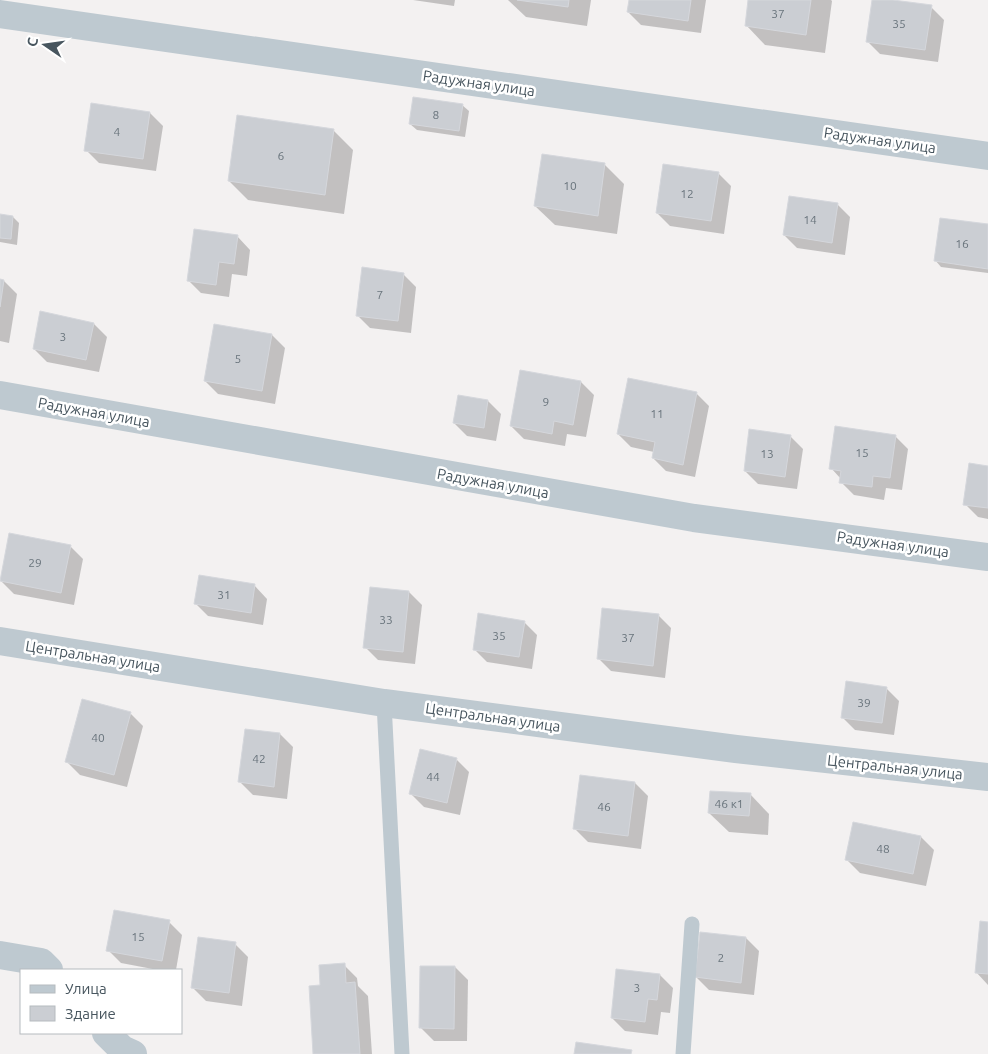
<svg xmlns="http://www.w3.org/2000/svg" width="988" height="1054" viewBox="0 0 988 1054" font-family="Ubuntu,sans-serif">
	<style>
		.shadow { fill: #0003 }
		.building { fill: #cbced3; stroke: #d5d7dc }
		.lines { fill: none; stroke-linecap: round; stroke-linejoin: round }
		.service { stroke: #bec9d0; stroke-width: 15 }
		.minor { stroke: #bec9d0; stroke-width: 28 }
		.labels { text-anchor: middle; dominant-baseline: central; stroke-width: 5; stroke-linejoin: round; paint-order: stroke }
		.number-label { font-size: 12px; fill: #69747c }
		.street-label { font-size: 15px; fill: #48565f; stroke: #fff }
	</style>
	<rect width="100%" height="100%" fill="#f3f1f1"/>
	<g class="shadow">
		<path d="M413,0H455L454,6Z"/>
		<path d="M508,0H591L587,26L526,17Z"/>
		<path d="M630,0H706L701,33L641,25L628,12Z"/>
		<path d="M750,0H831L832,1L825,53L765,45L746,25Z"/>
		<path d="M873,0H884L931,7L944,20L938,62L880,54L867,41Z"/>
		<path d="M462,105L469,111L465,137L417,130L410,124Z"/>
		<path d="M150,113L163,126L156,171L99,163L86,150Z"/>
		<path d="M333,130L353,150L344,214L248,200L229,181Z"/>
		<path d="M543,156L605,165L624,184L617,234L555,225L535,206Z"/>
		<path d="M718,173L731,186L724,234L670,226L657,213Z"/>
		<path d="M837,204L850,217L845,255L797,248L784,235Z"/>
		<path d="M0,215L13,217L19,223L17,245L0,242Z"/>
		<path d="M988,226V273L941,267L935,260Z"/>
		<path d="M237,236L250,250L247,276L232,274L229,297L201,293L188,280Z"/>
		<path d="M403,274L416,287L411,333L370,328L357,315Z"/>
		<path d="M0,281H4L17,294L9,343L0,341Z"/>
		<path d="M94,324L107,337L99,372L47,362L34,349Z"/>
		<path d="M272,335L285,348L275,404L218,394L205,381Z"/>
		<path d="M581,382L594,395L586,437L567,434L565,446L524,439L511,426Z"/>
		<path d="M696,393L709,406L695,477L666,471L653,458L654,452L631,447L618,434Z"/>
		<path d="M488,401L501,414L496,441L467,436L454,423Z"/>
		<path d="M790,436L803,449L797,489L758,484L745,471Z"/>
		<path d="M895,436L908,449L902,490L886,488L884,500L854,495L841,482V479L831,468Z"/>
		<path d="M988,467V519L978,517L965,504Z"/>
		<path d="M70,546L83,559L74,605L14,594L1,581Z"/>
		<path d="M254,585L267,599L263,625L208,616L195,603Z"/>
		<path d="M409,592L422,605L415,664L378,660L365,647Z"/>
		<path d="M658,615L671,628L665,678L611,671L598,658Z"/>
		<path d="M524,622L537,635L532,669L487,662L474,649Z"/>
		<path d="M886,688L899,701L894,735L855,730L842,717Z"/>
		<path d="M130,713L143,726L127,787L80,775L67,762Z"/>
		<path d="M280,734L293,747L287,799L253,795L240,782Z"/>
		<path d="M456,759L469,772L460,815L424,807L411,794Z"/>
		<path d="M635,783L648,796L641,849L588,842L575,829Z"/>
		<path d="M750,794L769,814L768,835L729,832L709,813Z"/>
		<path d="M921,837L934,850L926,886L860,873L847,860Z"/>
		<path d="M169,922L182,935L176,970H158L121,963L108,950Z"/>
		<path d="M988,923V985L976,972Z"/>
		<path d="M701,933L746,938L759,951L754,995L709,990L696,977Z"/>
		<path d="M235,944L248,957L242,1006L206,1001L193,988Z"/>
		<path d="M344,965L357,978L358,986L368,996L372,1054H314L321,986Z"/>
		<path d="M455,967L468,980L467,1041H434L421,1028Z"/>
		<path d="M660,975L673,988L670,1013L661,1012L658,1035L625,1031L612,1018Z"/>
	</g>
	<g class="building">
		<path d="M517,0H569L568,7Z"/>
		<path d="M629,0H691L688,21L627,12Z"/>
		<path d="M748,0H811L806,35L745,26Z"/>
		<path d="M872,0H893L932,5L925,50L866,42Z"/>
		<path d="M413,97L463,104L459,131L409,124Z"/>
		<path d="M91,103L150,112L143,159L84,151Z"/>
		<path d="M237,115L334,129L325,195L228,181Z"/>
		<path d="M542,154L605,163L598,216L534,206Z"/>
		<path d="M663,164L719,172L711,221L656,213Z"/>
		<path d="M789,196L838,203L832,243L783,235Z"/>
		<path d="M0,214L13,216L11,239L0,238Z"/>
		<path d="M940,218L988,224V269L934,261Z"/>
		<path d="M194,229L238,235L234,264L219,262L216,285L187,281Z"/>
		<path d="M362,267L404,273L398,321L356,316Z"/>
		<path d="M0,279L4,280L0,307Z"/>
		<path d="M40,311L94,323L86,360L33,349Z"/>
		<path d="M214,324L272,334L262,391L204,381Z"/>
		<path d="M520,370L581,381L573,425L554,421L552,434L510,426Z"/>
		<path d="M628,378L697,392L683,465L652,458L655,442L617,434Z"/>
		<path d="M458,395L488,400L484,428L453,423Z"/>
		<path d="M835,426L896,435L890,478L873,476L872,487L839,483L841,471L829,469Z"/>
		<path d="M749,429L791,435L785,477L744,471Z"/>
		<path d="M969,463L988,466V508L963,505Z"/>
		<path d="M9,533L71,545L61,593L0,581Z"/>
		<path d="M199,575L255,584L251,613L194,604Z"/>
		<path d="M370,587L409,591L403,652L363,648Z"/>
		<path d="M602,608L659,614L653,666L597,659Z"/>
		<path d="M478,613L525,621L519,657L473,650Z"/>
		<path d="M846,681L887,687L882,723L841,718Z"/>
		<path d="M82,699L131,712L114,775L65,762Z"/>
		<path d="M245,729L280,733L274,787L238,782Z"/>
		<path d="M420,749L457,758L447,803L409,794Z"/>
		<path d="M580,775L635,782L628,836L573,829Z"/>
		<path d="M710,791L751,793L749,816L708,813Z"/>
		<path d="M853,822L921,836L913,874L845,860Z"/>
		<path d="M114,910L170,920L162,961L106,951Z"/>
		<path d="M980,921L988,922V974L975,973Z"/>
		<path d="M700,932L746,937L741,983L695,977Z"/>
		<path d="M198,937L236,942L229,993L191,988Z"/>
		<path d="M345,963L346,983L355,982L360,1054H313L309,986L320,985L319,965Z"/>
		<path d="M420,966H455L454,1029L419,1028Z"/>
		<path d="M616,969L660,974L657,1000L648,999L645,1022L611,1018Z"/>
		<path d="M576,1042L632,1050L631,1054H574Z"/>
	</g>
	<g class="lines">
		<g class="service">
			<path d="M384,703L402,1054"/>
			<path d="M683,1054L692,924"/>
		</g>
		<g class="minor">
			<path d="M0,14L988,156"/>
			<path d="M0,395L694,518L988,557"/>
			<path d="M0,641L384,703L736,749L988,777"/>
			<path d="M0,955L41,962L49,970"/>
			<path d="M106,1033L122,1049L133,1054"/>
		</g>
	</g>
	<g class="labels">
		<g class="number-label">
			<text x="778" y="13">37</text>
			<text x="899" y="23">35</text>
			<text x="436" y="114">8</text>
			<text x="117" y="131">4</text>
			<text x="281" y="155">6</text>
			<text x="570" y="185">10</text>
			<text x="687" y="193">12</text>
			<text x="810" y="219">14</text>
			<text x="962" y="243">16</text>
			<text x="380" y="294">7</text>
			<text x="63" y="336">3</text>
			<text x="238" y="358">5</text>
			<text x="546" y="401">9</text>
			<text x="657" y="413">11</text>
			<text x="862" y="452">15</text>
			<text x="767" y="453">13</text>
			<text x="35" y="562">29</text>
			<text x="224" y="594">31</text>
			<text x="386" y="619">33</text>
			<text x="499" y="635">35</text>
			<text x="628" y="637">37</text>
			<text x="864" y="702">39</text>
			<text x="98" y="737">40</text>
			<text x="259" y="758">42</text>
			<text x="433" y="776">44</text>
			<text x="729" y="803">46 к1</text>
			<text x="604" y="806">46</text>
			<text x="883" y="848">48</text>
			<text x="138" y="936">15</text>
			<text x="721" y="957">2</text>
			<text x="637" y="987">3</text>
		</g>
		<g class="street-label">
			<text transform="translate(479 83) rotate(8)">Радужная улица</text>
			<text transform="translate(880 140) rotate(8)">Радужная улица</text>
			<text transform="translate(94 412) rotate(10)">Радужная улица</text>
			<text transform="translate(493 483) rotate(10)">Радужная улица</text>
			<text transform="translate(893 544) rotate(8)">Радужная улица</text>
			<text transform="translate(93 656) rotate(9)">Центральная улица</text>
			<text transform="translate(493 717) rotate(8)">Центральная улица</text>
			<text transform="translate(895 767) rotate(6)">Центральная улица</text>
		</g>
	</g>
	<rect x="20" y="969" width="162" height="65" fill="#ffffff" stroke="#b6bbbf"/>
	<rect x="30" y="985" width="25" height="8" fill="#bec9d0" stroke="#b6bbbf"/>
	<text x="65" y="994" font-size="15" fill="#48565f">Улица</text>
	<rect x="30" y="1006" width="25" height="15" fill="#cbced3" stroke="#b6bbbf"/>
	<text x="65" y="1019" font-size="15" fill="#48565f">Здание</text>
	<g transform="translate(45 45) rotate(283)" stroke="#ffffff" stroke-width="4" paint-order="stroke">
	<path d="M0-4L9 19L0 12L-9 19Z" fill="#48565f"/>
	<text y="-8" font-size="14" font-weight="bold" text-anchor="middle" fill="#48565f">С</text>
	</g>
</svg>
